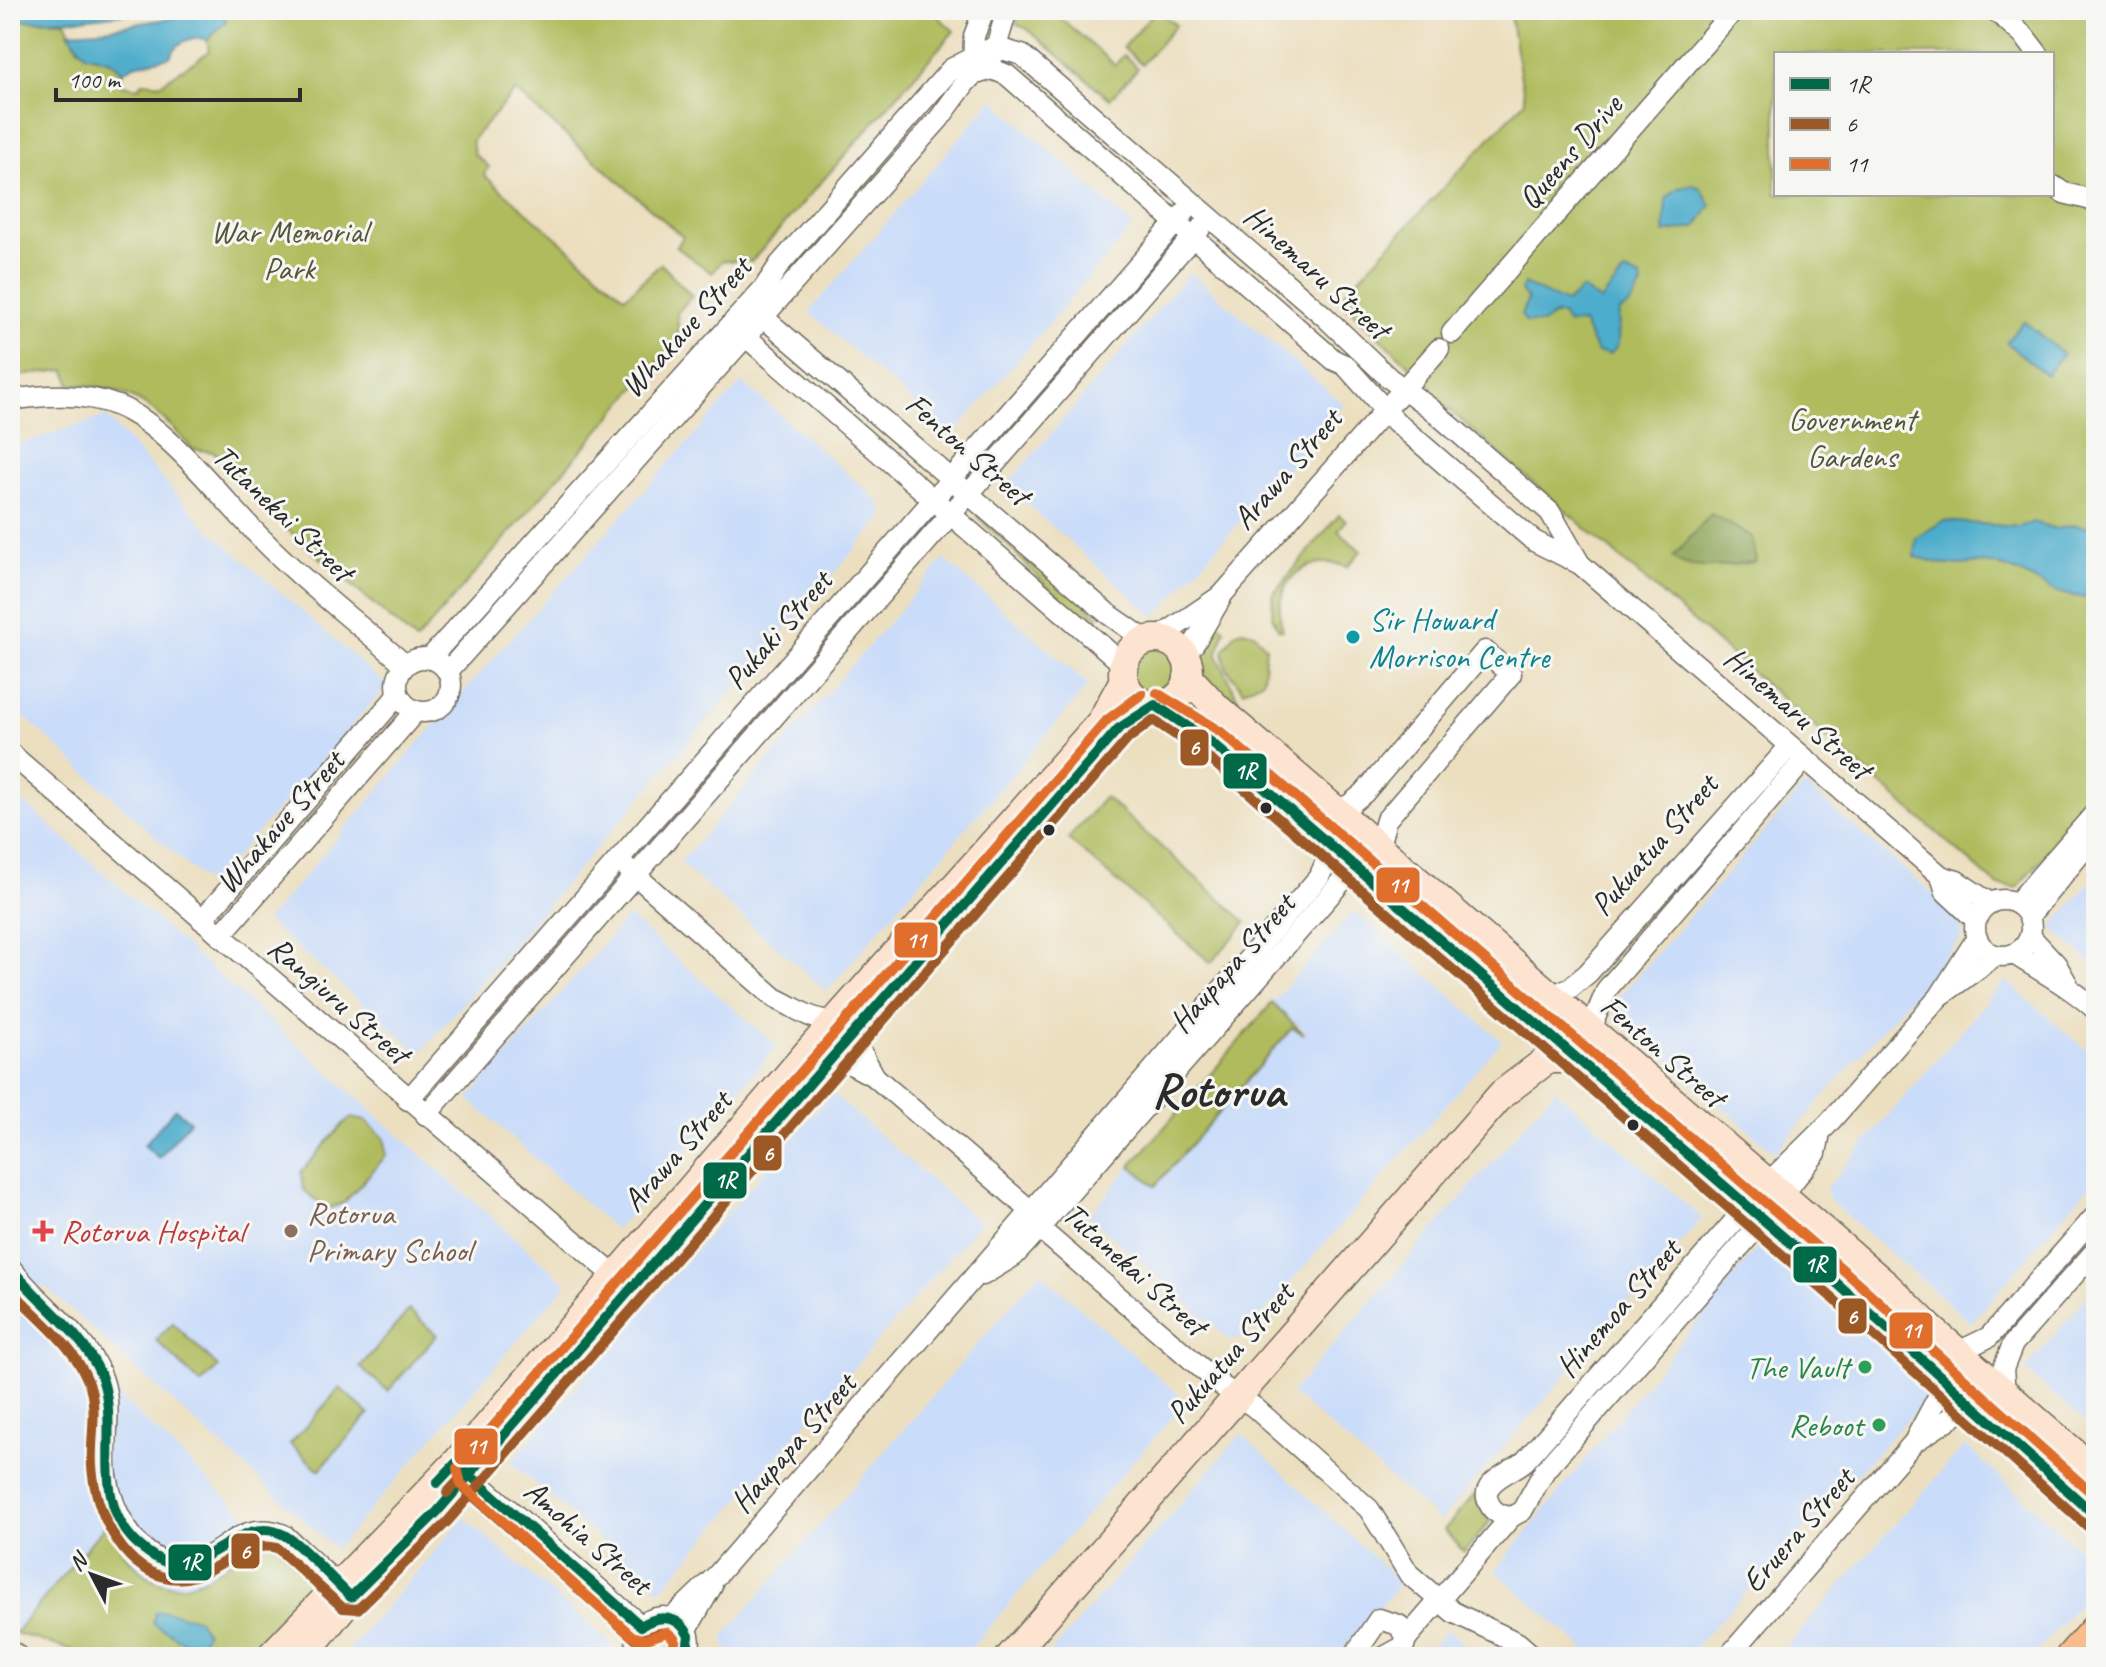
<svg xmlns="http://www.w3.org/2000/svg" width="2106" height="1667" viewBox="0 0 2106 1667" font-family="Caveat,sans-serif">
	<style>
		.built { fill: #c9dcf9 }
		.green { fill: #afbb5c; stroke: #6d7344; stroke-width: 2; fill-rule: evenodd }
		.forest { fill: #8ba354; stroke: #5b6740; stroke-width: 2 }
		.water { fill: #4caccb; stroke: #3c6c7b; stroke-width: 2 }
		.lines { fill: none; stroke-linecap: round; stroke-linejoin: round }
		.minor-casing { stroke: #6f6a5f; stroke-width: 23 }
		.secondary-casing { stroke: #6f6a5f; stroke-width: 31 }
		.primary-casing { stroke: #6f6a5f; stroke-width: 35 }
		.minor { stroke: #fff; stroke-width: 20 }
		.secondary { stroke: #fde4d0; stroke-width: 28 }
		.primary { stroke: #f9bc8a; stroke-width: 32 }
		.bus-1-casing { stroke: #f6f6f2; stroke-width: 16 }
		.bus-2-casing { stroke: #f6f6f2; stroke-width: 16 }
		.bus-3-casing { stroke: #f6f6f2; stroke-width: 16 }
		.bus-1 { stroke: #006948; stroke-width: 10 }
		.bus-2 { stroke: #9c5926; stroke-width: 10 }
		.bus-3 { stroke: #e06e2c; stroke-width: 10 }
		.culture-dot { fill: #0f9aa8; stroke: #f6f6f2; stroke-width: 3 }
		.bus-dot { fill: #2b2b2b; stroke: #f6f6f2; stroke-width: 3 }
		.health-dot { fill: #e0444e; stroke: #f6f6f2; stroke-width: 3 }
		.education-dot { fill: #8d6e63; stroke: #f6f6f2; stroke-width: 3 }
		.leisure-dot { fill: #2e9e5b; stroke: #f6f6f2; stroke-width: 3 }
		.labels { text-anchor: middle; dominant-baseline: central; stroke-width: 6; stroke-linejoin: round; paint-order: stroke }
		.street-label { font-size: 32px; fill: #2b2b2b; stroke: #f6f6f2 }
		.park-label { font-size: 32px; fill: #53563a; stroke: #f6f6f2 }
		.culture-label { font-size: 32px; fill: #0d838f; stroke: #f6f6f2; text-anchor: start }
		.education-label { font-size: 32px; fill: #785e54; stroke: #f6f6f2; text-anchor: start }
		.health-label { font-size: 32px; fill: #be3a42; stroke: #f6f6f2; text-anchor: start }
		.leisure-label { font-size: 32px; fill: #27864d; stroke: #f6f6f2; text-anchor: end }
		.town-label { font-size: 48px; font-weight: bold; fill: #2b2b2b; stroke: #f6f6f2 }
		.line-badge { stroke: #f6f6f2; stroke-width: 3 }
		.badge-label { font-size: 22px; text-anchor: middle; font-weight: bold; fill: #fff }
	</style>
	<rect width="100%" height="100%" fill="#f6f6f2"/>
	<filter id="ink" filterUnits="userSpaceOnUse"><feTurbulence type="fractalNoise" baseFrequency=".0125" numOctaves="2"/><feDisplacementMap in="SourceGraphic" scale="16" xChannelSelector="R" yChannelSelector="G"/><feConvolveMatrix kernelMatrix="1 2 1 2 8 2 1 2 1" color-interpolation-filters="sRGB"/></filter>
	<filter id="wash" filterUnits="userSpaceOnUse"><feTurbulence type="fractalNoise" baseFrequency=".006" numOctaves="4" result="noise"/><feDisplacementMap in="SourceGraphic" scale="32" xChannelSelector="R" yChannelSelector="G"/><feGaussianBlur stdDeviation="1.8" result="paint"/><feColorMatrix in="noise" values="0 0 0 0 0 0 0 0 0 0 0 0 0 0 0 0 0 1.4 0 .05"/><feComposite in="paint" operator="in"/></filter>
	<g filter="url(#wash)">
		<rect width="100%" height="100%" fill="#ecdfbf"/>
		<g class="built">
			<path d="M993,99L1133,226L952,436L809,312Z"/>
			<path d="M1190,272L1344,405L1155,617L1006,486Z"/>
			<path d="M742,382L880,502L883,514L880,520L420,1053L266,921L447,710Z"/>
			<path d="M106,416L205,526L387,686L210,886L10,704V447Z"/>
			<path d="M944,559L1089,685L827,991L680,863Z"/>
			<path d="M1805,785L1961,918L1962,938L1775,1153L1609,1008Z"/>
			<path d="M10,790L567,1284L336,1549L43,1285L25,1307L270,1539L255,1544L200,1581L171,1585L142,1573L121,1552L107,1523L15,1633L10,1631Z"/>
			<path d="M2096,876V967L2051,927Z"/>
			<path d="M1354,911L1502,1041L1243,1337L1230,1340L1089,1216L1131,1166L1156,1186L1292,1027L1302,1035L1305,1031L1272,1003Z"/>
			<path d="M628,916L777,1046L616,1230L468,1099Z"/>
			<path d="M2005,980L2096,1058V1178L1971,1323L1829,1200L1826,1188Z"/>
			<path d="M1555,1090L1702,1218L1440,1521L1291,1393Z"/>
			<path d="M832,1093L980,1223L660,1591L511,1463Z"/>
			<path d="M1762,1242L1934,1391L1686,1657H1593L1495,1571Z"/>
			<path d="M1040,1272L1180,1396L1181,1407L963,1657H737L725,1646L724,1636Z"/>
			<path d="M2096,1286V1432L2025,1370Z"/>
			<path d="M1241,1434L1401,1583L1336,1657H1047Z"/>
			<path d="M1965,1445L2096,1564V1583L2033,1657H1777Z"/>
			<path d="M464,1518L613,1645L602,1657H342Z"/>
			<path d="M1447,1629L1479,1657H1422Z"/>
		</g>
		<g class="green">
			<path d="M224,10H931L954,31L751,262L737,257L735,261H722L712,273L676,247L683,237L515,91L472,140L474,154L489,167L484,175L625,297L661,264L692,296L677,313L679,338L416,641L281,524L214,452L192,449C155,405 129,387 70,384L66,370L10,377V20L65,21L77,47L121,66L123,85L137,88L144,82L161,84C175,72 198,61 209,51L207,40L226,21Z"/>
			<path d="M1019,10H1051L1115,65L1124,55L1138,68L1110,99L1026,28L1017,25Z"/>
			<path d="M1156,10L1176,25L1142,64L1123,47Z"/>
			<path d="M1509,10H2096V797L2017,888L1997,885L1433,396L1431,386L1339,299L1525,101ZM1776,54H2052V194H1776Z"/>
			<path d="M975,508L1099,616L1090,626C1061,600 1034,574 1008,545C997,533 979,524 975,508Z"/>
			<path d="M1339,515L1346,521L1338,531L1361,551L1347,567C1303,551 1269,587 1283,630L1278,629L1272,616L1273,594Z"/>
			<path d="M1216,622L1225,629L1217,655L1238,699L1231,709L1198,669L1199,654Z"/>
			<path d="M1243,630L1254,633L1266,647L1263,680L1243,691L1226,667L1223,651L1236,632Z"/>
			<circle cx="1154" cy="672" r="24"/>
			<path d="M1194,694L1449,921L1442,929L1196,715L1182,708Z"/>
			<path d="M1105,797L1246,922L1211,963L1068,839Z"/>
			<path d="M1272,1003L1304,1034L1292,1028L1155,1186L1131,1166Z"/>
			<path d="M352,1118L366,1121L385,1139L386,1156L344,1203L326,1209L304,1190L301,1172L345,1122Z"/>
			<path d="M409,1310L437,1335L388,1391L360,1367Z"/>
			<path d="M173,1323L218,1367L201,1384L156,1340Z"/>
			<path d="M340,1388L369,1414L319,1470L290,1444Z"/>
			<path d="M1474,1495L1490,1522L1464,1552L1444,1530Z"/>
			<path d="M107,1523C123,1558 156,1601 201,1580C226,1569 243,1548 270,1539L310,1578L308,1586L245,1657H94L15,1633Z"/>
		</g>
		<path class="forest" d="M1711,514L1752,537L1756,562C1732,564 1692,575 1673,557Z"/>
		<g class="water">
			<path d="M10,10H158L80,19L10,21Z"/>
			<path d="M222,10L226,21L207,40C193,34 176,42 170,57L134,65L123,72L111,61L85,54L68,32L98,30Z"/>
			<path d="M1693,185L1701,188L1711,205L1696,227L1664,233L1666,199L1678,188Z"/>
			<path d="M1624,272L1641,278L1642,285L1630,305L1619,312L1618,345L1611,354L1597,352L1583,323L1568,324L1562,315H1554L1542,324L1526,322L1521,315L1528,299L1521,291L1524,284L1566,303L1582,289L1601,301Z"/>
			<path d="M2024,321L2063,354L2046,375L2006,342Z"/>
			<path d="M1943,521L2019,527L2034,522L2056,529L2076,525L2096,528V595C2055,604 2033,572 1996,565C1983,562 1971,564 1958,565C1947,567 1928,559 1915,557L1916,538Z"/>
			<path d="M175,1109L190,1121L159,1158L144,1145Z"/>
			<path d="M164,1611L198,1619L206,1633L200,1644L185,1643L153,1623L155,1612Z"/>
		</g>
	</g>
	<g filter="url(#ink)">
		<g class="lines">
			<g class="minor-casing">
				<g id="minor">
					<path d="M1995,10L2025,37L2038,54"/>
					<path d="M993,57L1007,10"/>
					<path d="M973,67L974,36L984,10"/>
					<path d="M992,69L1007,75L1334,360L1345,365L1396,422L1534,541L1580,564L1941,876L1957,881L1990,903"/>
					<path d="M2052,185L2064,193L2096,201"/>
					<path d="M750,311L763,317L1107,613L1147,641"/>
					<path d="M737,329L1124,665"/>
					<path d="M1452,333L1734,10"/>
					<path d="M10,400C45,395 84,392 118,406C168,426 224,502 264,541C308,586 358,623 405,665"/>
					<path d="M1157,639L1222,595L1439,349"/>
					<path d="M1183,654L1194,644L1221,598"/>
					<circle cx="424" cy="685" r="27"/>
					<path d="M430,658L764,288L780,264L951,69L994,47L1022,55L1324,316L1389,378L1430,408L1550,512L1580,564"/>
					<path d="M448,671L843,227L939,119L966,82L973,75L992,69"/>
					<path d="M10,753L624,1284"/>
					<path d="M1333,808L1348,806L1364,793L1485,651L1511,674L1386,820L1379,846"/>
					<path d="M625,866L775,998C801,1010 805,1018 835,1022"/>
					<path d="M1941,876L1946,892L1976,920"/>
					<circle cx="2003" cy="928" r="28"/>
					<path d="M2017,903L2096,812"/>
					<path d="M2029,916L2096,835"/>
					<path d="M202,920L398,695"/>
					<path d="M220,936L416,711"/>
					<path d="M2030,936L2056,964L2068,985"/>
					<path d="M2014,954C2042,972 2071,987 2096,1010"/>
					<path d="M1943,994L1996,955"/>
					<path d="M1548,997L1570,988L1588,973L1790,746"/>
					<path d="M854,1030L859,1048L875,1077"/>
					<path d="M1593,1035L1595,1018L1607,989L1805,759"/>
					<path d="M824,1064L849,1063L875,1077L1024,1205L1046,1234L1222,1386L1254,1407L1369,1509L1409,1574L1453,1612L1518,1643L1534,1657"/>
					<path d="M408,1100L1185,212"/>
					<path d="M426,1115L1200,229"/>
					<path d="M10,1267C37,1304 81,1330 100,1373C115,1405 102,1443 107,1476C112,1510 133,1551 167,1563C214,1579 232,1513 284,1535L351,1597"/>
					<path d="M983,1275L1014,1256L1028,1241L1344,879L1357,878L1374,884"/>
					<path d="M2005,1392L2003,1369L2013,1344L2096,1250"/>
					<path d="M1961,1406L1965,1379L1958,1352L1989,1337L2096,1215"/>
					<path d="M1916,1438L1939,1395L1962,1381"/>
					<path d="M461,1467L641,1626"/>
					<path d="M1511,1517C1503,1516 1494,1513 1490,1505C1476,1482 1513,1472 1525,1461L1766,1185L1828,1124L1940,996L1977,938"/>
					<path d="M673,1617L717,1575C919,1343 1117,1109 1319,877L1326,862V841"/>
					<path d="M687,1629L712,1586"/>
					<path d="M640,1657L636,1641L641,1626C665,1604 702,1626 686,1657"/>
					<path d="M1353,1657L1379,1619L1399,1625L1406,1639"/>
					<path d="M1384,1657L1404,1646L1406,1639L1511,1517L1522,1511L1545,1470L1751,1234L1816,1153L1819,1138"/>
					<path d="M1728,1657L1914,1442L1960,1412L1984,1415"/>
				</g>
			</g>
			<g class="secondary-casing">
				<g id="secondary">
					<circle cx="1156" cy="672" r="33"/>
					<path d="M1188,677L1217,708L1887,1286L1931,1329L2096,1472"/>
					<path d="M1155,705L1212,743L1839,1285L2096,1516"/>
					<path d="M1095,756L1118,729L1150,705"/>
					<path d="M470,1474L843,1042"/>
					<path d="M10,1656L13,1657"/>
					<path d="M270,1657L456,1463L809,1051L1101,722L1124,680"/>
					<path d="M302,1657L342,1608"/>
					<path d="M1010,1657L1502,1094L1548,1059H1574"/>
				</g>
			</g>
			<g class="primary-casing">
				<path id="primary" d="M2072,1657L2096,1630"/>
			</g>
			<use href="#minor" class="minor"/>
			<use href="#secondary" class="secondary"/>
			<use href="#primary" class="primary"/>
			<g class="bus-1-casing">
				<g id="bus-1">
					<path d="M10,1267C39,1303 81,1331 100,1373C125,1431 79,1511 155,1557C204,1587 237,1510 284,1535C302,1545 334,1581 351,1597L437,1512L1118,729L1155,705L1212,743L1839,1285L2096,1516"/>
					<path d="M437,1483L456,1463L641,1626C659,1614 679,1615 689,1636L686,1657"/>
				</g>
			</g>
			<g class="bus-2-casing">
				<g id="bus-2">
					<path d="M10,1289C37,1318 73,1344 88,1381C99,1408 90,1438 92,1466C95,1508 119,1565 164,1577C210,1589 235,1537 277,1548L343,1608L358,1609L448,1521L1128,739L1153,720L1204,754L1830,1296L2087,1526"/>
					<path d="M447,1493L457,1482L634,1638C650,1643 663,1622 675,1640L673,1653"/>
				</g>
			</g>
			<g class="bus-3-casing">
				<g id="bus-3">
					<path d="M1157,693L1221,732L1848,1274L2096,1497"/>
					<path d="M673,1653L675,1640L667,1632L644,1640L632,1636L461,1484L457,1468L1107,720L1142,694"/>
				</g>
			</g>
			<use href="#bus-1" class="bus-1"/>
			<use href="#bus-2" class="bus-2"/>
			<use href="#bus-3" class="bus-3"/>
		</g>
	</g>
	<circle class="culture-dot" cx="1353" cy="637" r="8"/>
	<g class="bus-dot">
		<circle cx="1266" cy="808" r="7"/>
		<circle cx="1049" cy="830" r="7"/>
		<circle cx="1633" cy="1125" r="7"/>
	</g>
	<path class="health-dot" d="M39 1219h8v8h8v8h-8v8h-8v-8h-8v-8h8z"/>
	<circle class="education-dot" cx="291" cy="1231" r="8"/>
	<g class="leisure-dot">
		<circle cx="1865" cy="1367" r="8"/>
		<circle cx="1879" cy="1425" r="8"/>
	</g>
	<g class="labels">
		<g class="street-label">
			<text transform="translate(1570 152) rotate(-49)">Queens Drive</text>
			<text transform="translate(1317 272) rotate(42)">Hinemaru Street</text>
			<text transform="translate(686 327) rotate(-48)">Whakaue Street</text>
			<text transform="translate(968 449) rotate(41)">Fenton Street</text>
			<text transform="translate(1287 469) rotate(-49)">Arawa Street</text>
			<text transform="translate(283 513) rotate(44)">Tutanekai Street</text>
			<text transform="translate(778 630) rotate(-49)">Pukaki Street</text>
			<text transform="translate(1798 713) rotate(41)">Hinemaru Street</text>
			<text transform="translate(280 822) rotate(-49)">Whakaue Street</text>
			<text transform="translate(1654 845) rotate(-49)">Pukuatua Street</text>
			<text transform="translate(1232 963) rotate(-49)">Haupapa Street</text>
			<text transform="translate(339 1000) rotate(41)">Rangiuru Street</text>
			<text transform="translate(1663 1051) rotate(41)">Fenton Street</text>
			<text transform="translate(677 1151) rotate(-49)">Arawa Street</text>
			<text transform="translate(1135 1269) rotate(42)">Tutanekai Street</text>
			<text transform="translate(1618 1308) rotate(-49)">Hinemoa Street</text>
			<text transform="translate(1230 1353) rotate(-49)">Pukuatua Street</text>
			<text transform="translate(793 1443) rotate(-49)">Haupapa Street</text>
			<text transform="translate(1798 1530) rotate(-49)">Eruera Street</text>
			<text transform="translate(588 1537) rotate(41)">Amohia Street</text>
		</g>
		<g class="park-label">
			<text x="289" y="231">War Memorial<tspan x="289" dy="37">Park</tspan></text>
			<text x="1852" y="419">Government<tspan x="1852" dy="37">Gardens</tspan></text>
		</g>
		<g class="culture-label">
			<text x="1369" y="619">Sir Howard<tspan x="1369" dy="37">Morrison Centre</tspan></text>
		</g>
		<g class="education-label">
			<text x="307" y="1213">Rotorua<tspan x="307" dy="37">Primary School</tspan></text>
		</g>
		<g class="health-label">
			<text x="61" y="1231">Rotorua Hospital</text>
		</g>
		<g class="leisure-label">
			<text x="1849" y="1367">The Vault</text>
			<text x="1863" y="1425">Reboot</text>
		</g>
		<g class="town-label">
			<text x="1218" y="1091">Rotorua</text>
		</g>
	</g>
	<g class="line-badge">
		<rect x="1179" y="728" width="31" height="39" rx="8" fill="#9c5926"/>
		<rect x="1222" y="752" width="46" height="38" rx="8" fill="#006948"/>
		<rect x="1375" y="866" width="46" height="38" rx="8" fill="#e06e2c"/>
		<rect x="893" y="921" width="46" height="38" rx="8" fill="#e06e2c"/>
		<rect x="752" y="1134" width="31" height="38" rx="8" fill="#9c5926"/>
		<rect x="702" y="1161" width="46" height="39" rx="8" fill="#006948"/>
		<rect x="1792" y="1245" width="46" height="39" rx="8" fill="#006948"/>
		<rect x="1837" y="1297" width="31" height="38" rx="8" fill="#9c5926"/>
		<rect x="1888" y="1311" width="46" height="39" rx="8" fill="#e06e2c"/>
		<rect x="453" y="1427" width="46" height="39" rx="8" fill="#e06e2c"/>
		<rect x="230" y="1532" width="31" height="38" rx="8" fill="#9c5926"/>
		<rect x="167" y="1543" width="46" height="39" rx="8" fill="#006948"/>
	</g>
	<g class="badge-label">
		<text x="1194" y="755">6</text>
		<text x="1245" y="779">1R</text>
		<text x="1398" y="893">11</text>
		<text x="916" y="948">11</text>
		<text x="768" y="1161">6</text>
		<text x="725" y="1188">1R</text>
		<text x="1815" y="1272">1R</text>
		<text x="1852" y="1324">6</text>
		<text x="1911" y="1338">11</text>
		<text x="476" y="1454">11</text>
		<text x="245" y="1559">6</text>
		<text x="190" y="1570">1R</text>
	</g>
	<rect width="2106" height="1667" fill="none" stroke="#f6f6f2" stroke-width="40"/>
	<rect x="1774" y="52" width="280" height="144" fill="#f6f6f2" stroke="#a5a5a2" stroke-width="2"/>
	<rect x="1790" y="78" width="40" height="12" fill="#006948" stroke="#a5a5a2" stroke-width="2"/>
	<text x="1846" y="92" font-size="24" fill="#2b2b2b">1R</text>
	<rect x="1790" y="118" width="40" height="12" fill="#9c5926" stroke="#a5a5a2" stroke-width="2"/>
	<text x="1846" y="132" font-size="24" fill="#2b2b2b">6</text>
	<rect x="1790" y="158" width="40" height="12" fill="#e06e2c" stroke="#a5a5a2" stroke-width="2"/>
	<text x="1846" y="172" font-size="24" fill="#2b2b2b">11</text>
	<g transform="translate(92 1575) rotate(311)" stroke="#f6f6f2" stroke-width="6" paint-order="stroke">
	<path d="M0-6L14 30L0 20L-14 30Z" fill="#2b2b2b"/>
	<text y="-12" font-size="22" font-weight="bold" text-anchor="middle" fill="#2b2b2b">N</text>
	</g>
	<path d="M56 88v12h244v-12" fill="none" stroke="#2b2b2b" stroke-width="4"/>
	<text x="68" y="88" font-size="24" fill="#2b2b2b" stroke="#f6f6f2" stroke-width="6" paint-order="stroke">100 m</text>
</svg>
